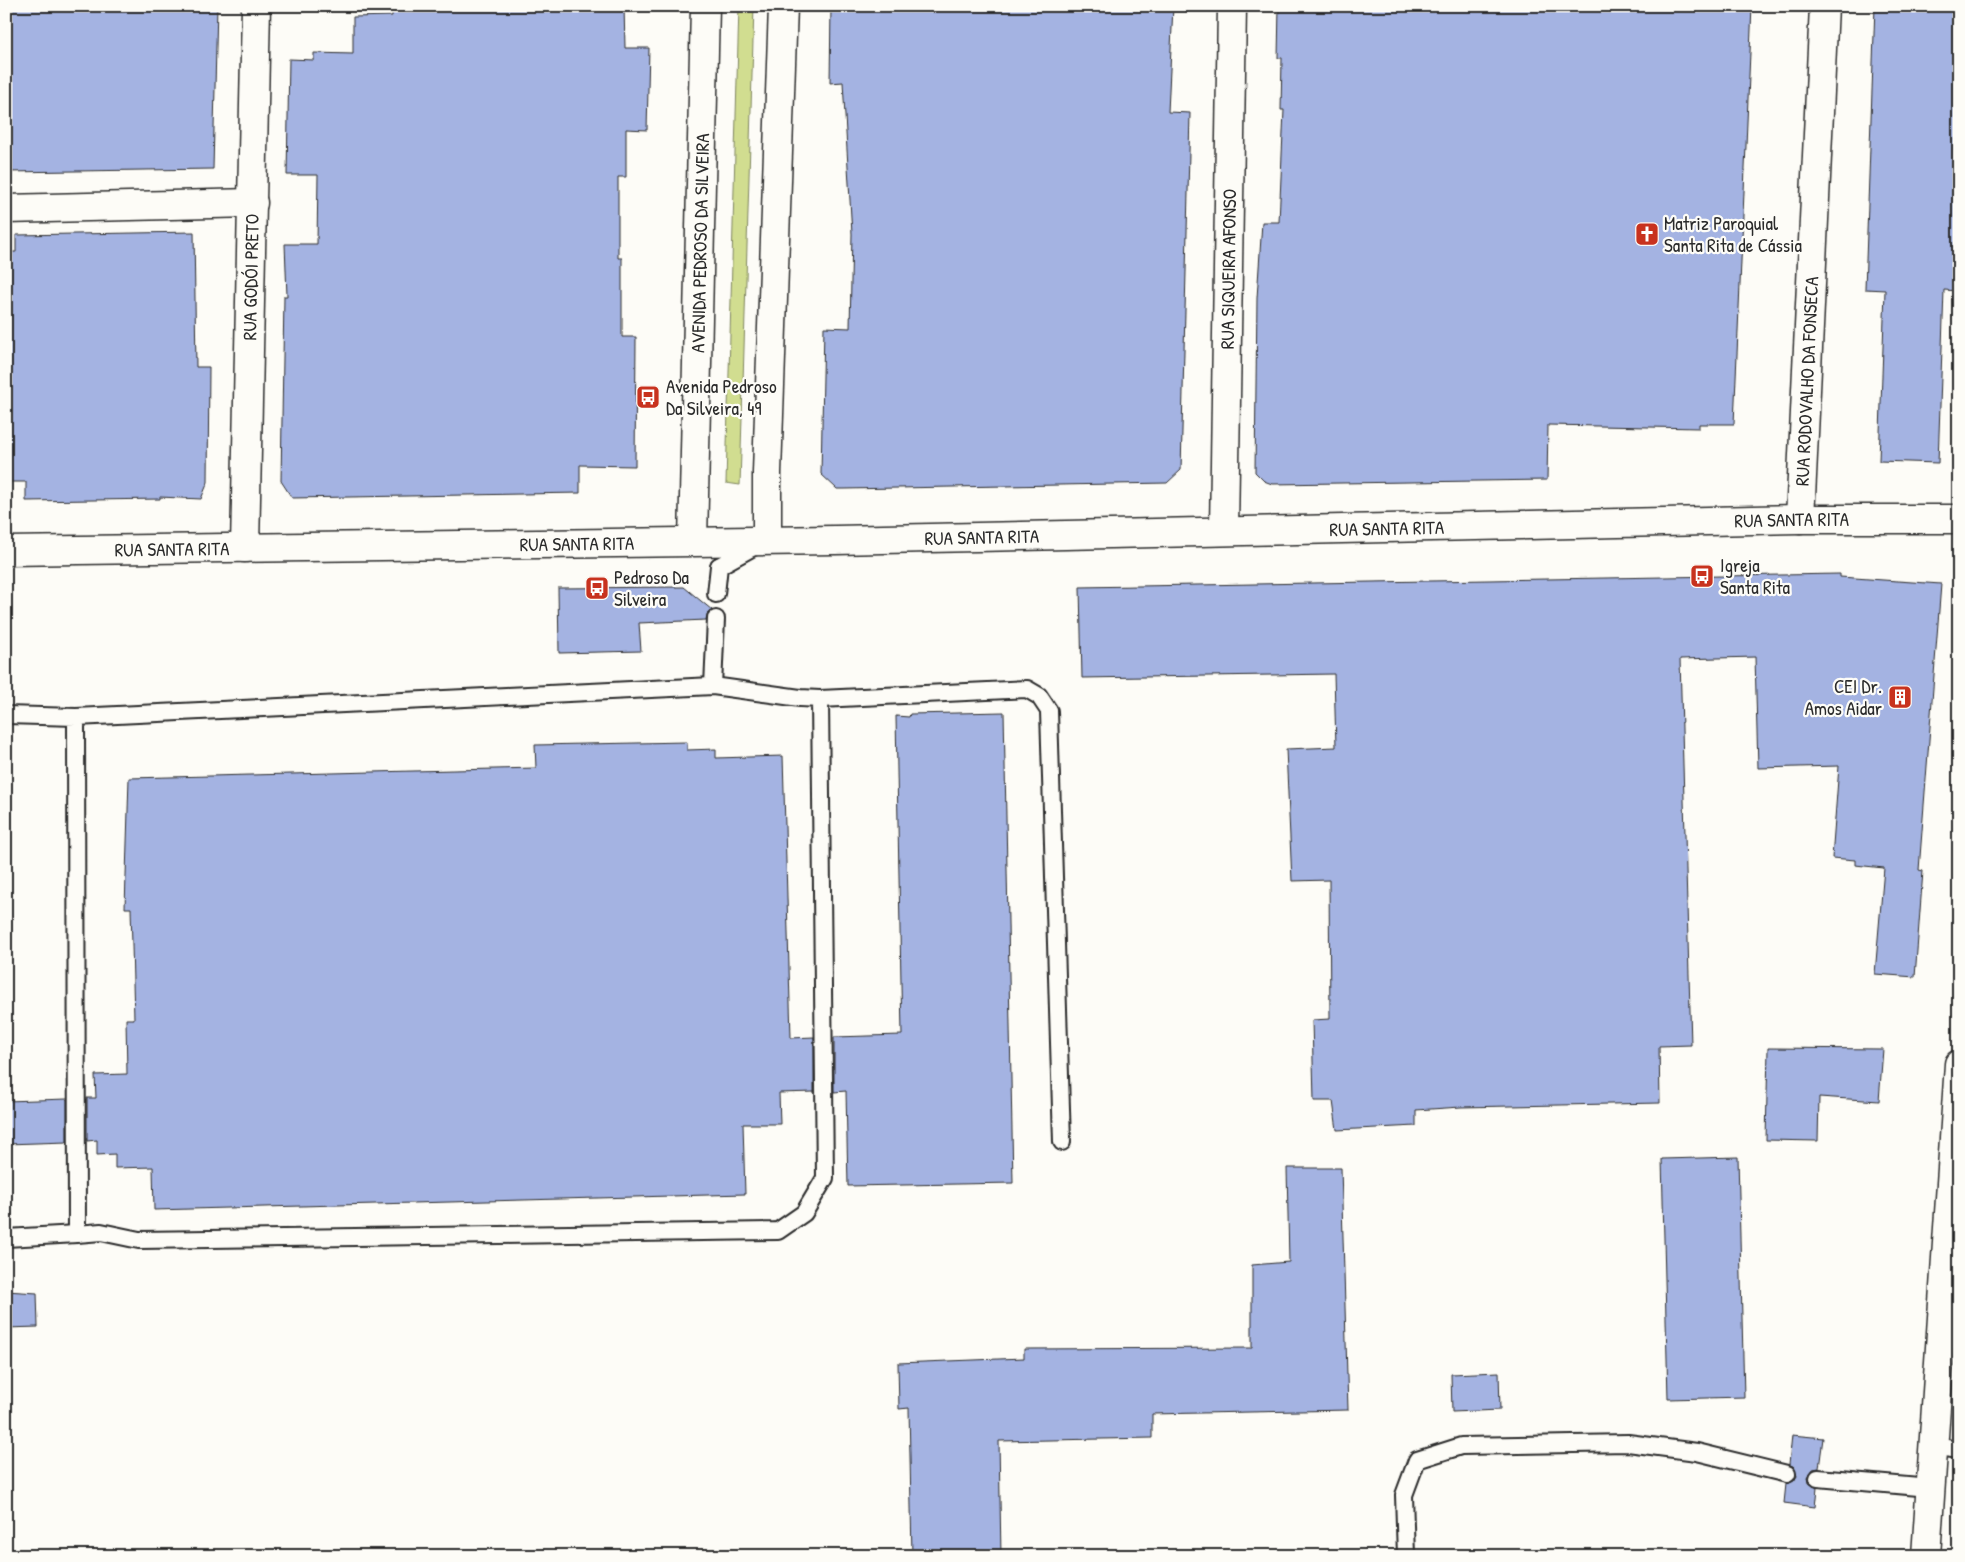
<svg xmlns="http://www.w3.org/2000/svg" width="1965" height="1562" viewBox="0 0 1965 1562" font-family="'Patrick Hand',sans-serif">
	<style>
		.green { fill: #d1dd90; stroke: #7e845e }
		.building { fill: #a4b3e2; stroke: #2b2b2b }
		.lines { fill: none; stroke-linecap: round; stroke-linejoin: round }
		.lane-casing { stroke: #2b2b2b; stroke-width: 20 }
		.street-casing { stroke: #2b2b2b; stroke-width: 31 }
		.secondary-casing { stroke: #2b2b2b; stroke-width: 31 }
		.lane { stroke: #fdfcf7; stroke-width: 16 }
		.street { stroke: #fdfcf7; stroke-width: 28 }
		.secondary { stroke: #fdfcf7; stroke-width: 28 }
		.labels { text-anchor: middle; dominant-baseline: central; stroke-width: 4.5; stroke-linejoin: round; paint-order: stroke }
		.poi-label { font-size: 19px; fill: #2b2b2b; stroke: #fdfcf7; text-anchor: start }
		.street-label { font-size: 19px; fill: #2b2b2b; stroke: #fdfcf7 }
	</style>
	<rect width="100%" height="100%" fill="#fdfcf7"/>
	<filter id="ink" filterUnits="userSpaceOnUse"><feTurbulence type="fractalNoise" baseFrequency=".02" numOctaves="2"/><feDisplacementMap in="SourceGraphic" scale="10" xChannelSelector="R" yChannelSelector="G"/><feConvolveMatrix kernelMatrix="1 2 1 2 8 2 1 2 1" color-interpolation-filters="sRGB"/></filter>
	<g filter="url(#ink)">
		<path class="green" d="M739,6H754L740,485L726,483Z"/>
		<g class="building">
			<path d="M6,6H217L213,169L6,172Z"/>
			<path d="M392,6H624L625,48H649L647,130L626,129V177H618V258H622V337H636L635,466L580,465V493L292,498L281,481L284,296H287L285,244H317L318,175H287L289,59L314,60V53L353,54V17L392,16Z"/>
			<path d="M831,6H1173L1168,112L1190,113L1181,470L1167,483L844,489H837L821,474L824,327L850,328L852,234L843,82L830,83Z"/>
			<path d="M1279,6H1752L1734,424H1699V428L1548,425L1547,480L1272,484L1264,481L1255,472L1257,298L1262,222H1279L1284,110H1281L1282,58H1278Z"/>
			<path d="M1875,6H1959V291L1944,290L1938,463L1879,461L1885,290L1865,289Z"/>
			<path d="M194,232L196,367H209L208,482L201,499L160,497V499L26,501V482H6V252H16V235Z"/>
			<path d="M1840,574V577L1941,584L1919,870L1923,871L1915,977L1875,974L1884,868L1855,865V860L1832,858L1839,766L1758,768L1755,657L1680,659L1691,1045L1659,1046L1660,1103L1461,1107L1416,1110V1126L1337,1130L1333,1101H1314L1312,1020L1330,1019L1329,880L1292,881L1286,749L1336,747L1334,674L1082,678L1080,587Z"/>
			<path d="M684,587L712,610L707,614L706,620L639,623L641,651L559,653L558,588Z"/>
			<path d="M1004,712L1013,1183L848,1186L846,1091L834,1092V1037L902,1035L896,716L909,717L910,714Z"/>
			<path d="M687,742V750L716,749V758L783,756L791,1038L814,1037V1092L779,1093L780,1124H743L745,1194L154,1210L153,1167L115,1168V1154L97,1155V1140L87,1141V1098H96L95,1075L127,1074L126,1019H134L131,908H125L129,778L536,768L535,745Z"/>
			<path d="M1768,1048L1883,1049L1879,1101L1819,1097L1818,1141L1766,1140Z"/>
			<path d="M67,1099V1142L6,1144V1101Z"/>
			<path d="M1738,1157L1744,1397L1668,1399L1662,1159Z"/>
			<path d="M1287,1168H1341L1348,1410L1152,1414V1438L999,1441L1001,1556H912L909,1408L899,1409L898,1363L1024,1358V1349L1252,1348V1265L1289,1262Z"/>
			<path d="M6,1291L37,1293L38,1327L6,1328Z"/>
			<path d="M1499,1372L1500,1410L1452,1412L1451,1374Z"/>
			<path d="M1792,1435L1823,1438L1819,1468L1813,1469L1808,1477L1809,1483L1817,1488L1815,1507L1784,1503L1786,1484L1794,1481L1797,1476L1794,1467L1789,1464Z"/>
		</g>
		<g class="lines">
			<g class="lane-casing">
				<g id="lane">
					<path d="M719,566L757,545"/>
					<path d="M716,594L719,566"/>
					<path d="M713,686L716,619"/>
					<path d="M820,699L1027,689L1039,696L1049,711L1062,1142"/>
					<path d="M6,715L76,717L713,686L800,698L820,699L825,1178L804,1213L778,1231L139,1240L101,1232L77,1234L76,717"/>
					<path d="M6,1238L77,1234"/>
					<path d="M1933,1446L1959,1450"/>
					<path d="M1818,1478L1930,1488"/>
					<path d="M1406,1556L1404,1495L1417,1460L1461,1446L1628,1443L1697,1452L1787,1474"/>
				</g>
			</g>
			<g class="street-casing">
				<g id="street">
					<path d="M6,209L253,203"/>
					<path id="s1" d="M1800,519L1824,6"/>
					<path id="s2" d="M1224,530L1232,6"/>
					<path id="s3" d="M245,548L256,6"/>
				</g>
			</g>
			<g class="secondary-casing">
				<g id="secondary">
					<path d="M767,540V473L783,6"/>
					<path id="s4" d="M693,541L705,6"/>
					<path id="s5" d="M6,551L836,540L1800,519H1959"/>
					<path d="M1926,1556L1959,1064"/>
				</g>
			</g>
			<use href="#lane" class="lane"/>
			<use href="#street" class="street"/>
			<use href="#secondary" class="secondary"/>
		</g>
	</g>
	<defs>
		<g id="church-square" transform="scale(1.25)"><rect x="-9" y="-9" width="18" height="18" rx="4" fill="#c8321e" stroke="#fdfcf7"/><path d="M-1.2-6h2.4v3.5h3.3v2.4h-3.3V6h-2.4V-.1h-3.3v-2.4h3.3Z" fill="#fff"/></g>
		<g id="bus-square" transform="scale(1.25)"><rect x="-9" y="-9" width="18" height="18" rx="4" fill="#c8321e" stroke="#fdfcf7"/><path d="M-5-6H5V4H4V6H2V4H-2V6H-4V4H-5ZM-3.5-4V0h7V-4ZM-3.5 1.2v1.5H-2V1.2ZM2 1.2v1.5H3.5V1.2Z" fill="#fff"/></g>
		<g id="building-square" transform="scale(1.25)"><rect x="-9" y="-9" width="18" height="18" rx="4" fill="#c8321e" stroke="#fdfcf7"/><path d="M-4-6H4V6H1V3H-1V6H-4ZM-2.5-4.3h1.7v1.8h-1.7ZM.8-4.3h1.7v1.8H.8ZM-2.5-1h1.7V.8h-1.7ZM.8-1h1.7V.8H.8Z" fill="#fff"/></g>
	</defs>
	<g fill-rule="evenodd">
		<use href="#church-square" x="1647" y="234"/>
		<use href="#bus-square" x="648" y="397"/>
		<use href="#bus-square" x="1702" y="576"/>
		<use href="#bus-square" x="597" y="588"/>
		<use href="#building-square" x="1900" y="697"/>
	</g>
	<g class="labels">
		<g class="poi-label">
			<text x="1664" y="223">Matriz Paroquial<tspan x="1664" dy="22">Santa Rita de Cássia</tspan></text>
			<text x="666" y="386">Avenida Pedroso<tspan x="666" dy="22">Da Silveira, 49</tspan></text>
			<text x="1720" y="565">Igreja<tspan x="1720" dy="22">Santa Rita</tspan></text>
			<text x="614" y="577">Pedroso Da<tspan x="614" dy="22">Silveira</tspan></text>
			<text x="1882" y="686" text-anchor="end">CEI Dr.<tspan x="1882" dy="22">Amos Aidar</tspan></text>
		</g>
		<g class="street-label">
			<text stroke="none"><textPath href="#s4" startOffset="298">AVENIDA PEDROSO DA SILVEIRA</textPath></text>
			<text stroke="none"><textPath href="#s2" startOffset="261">RUA SIQUEIRA AFONSO</textPath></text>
			<text stroke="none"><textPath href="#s3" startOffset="271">RUA GODÓI PRETO</textPath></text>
			<text stroke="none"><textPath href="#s1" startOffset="138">RUA RODOVALHO DA FONSECA</textPath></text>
			<text stroke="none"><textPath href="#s5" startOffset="1786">RUA SANTA RITA</textPath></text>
			<text stroke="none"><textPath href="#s5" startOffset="1381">RUA SANTA RITA</textPath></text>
			<text stroke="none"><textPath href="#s5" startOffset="976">RUA SANTA RITA</textPath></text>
			<text stroke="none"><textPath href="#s5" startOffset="571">RUA SANTA RITA</textPath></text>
			<text stroke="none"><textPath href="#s5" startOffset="166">RUA SANTA RITA</textPath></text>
		</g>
	</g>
	<rect width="1965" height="1562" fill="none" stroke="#fdfcf7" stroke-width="25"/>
	<rect x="12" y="12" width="1940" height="1537" fill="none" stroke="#2b2b2b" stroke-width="2" filter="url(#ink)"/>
</svg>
